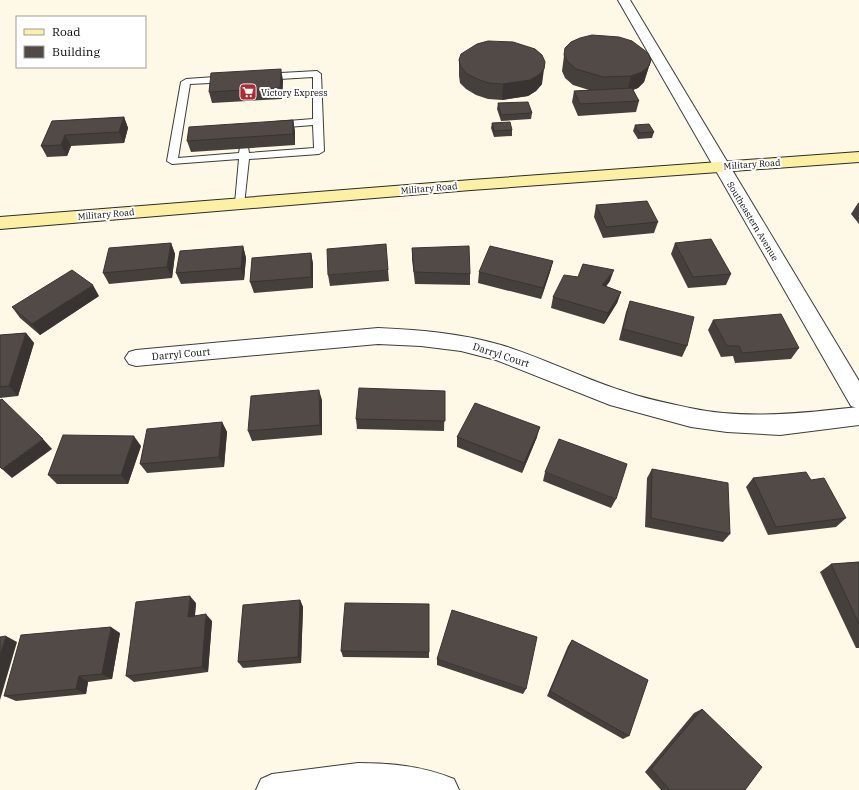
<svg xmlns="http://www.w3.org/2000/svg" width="859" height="790" viewBox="0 0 859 790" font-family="'IBM Plex Serif',serif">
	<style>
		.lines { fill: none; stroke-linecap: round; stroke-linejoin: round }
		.service-casing { stroke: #3c3c3c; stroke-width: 2 }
		.minor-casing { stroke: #3c3c3c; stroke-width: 2 }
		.tertiary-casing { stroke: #3c3c3c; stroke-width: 2 }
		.secondary-casing { stroke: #2b2b2b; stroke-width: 2 }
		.service { fill: #fff; fill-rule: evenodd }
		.minor { fill: #fff; fill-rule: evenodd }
		.tertiary { fill: #fff; fill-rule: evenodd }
		.secondary { fill: #fcf0a4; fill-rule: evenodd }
		.wall { fill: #46403c }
		.shaded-wall { fill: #393431 }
		.building { fill: #514a46; stroke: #393431 }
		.labels { text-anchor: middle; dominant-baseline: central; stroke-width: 4; stroke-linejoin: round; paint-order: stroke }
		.far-poi-label { font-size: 9px; fill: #090909; stroke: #fff; text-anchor: start }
		.far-street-label { font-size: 9px; fill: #090909; stroke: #fff }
		.street-label { font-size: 10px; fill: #090909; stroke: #fff }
	</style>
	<rect width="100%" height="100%" fill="#fef9e7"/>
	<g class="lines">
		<g class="service-casing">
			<path id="service" d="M317,71L321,74L324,151L319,154L249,159L244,205H236L235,203L239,159L172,164L167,161L181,82L186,79L229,76L234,79L229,82L190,84L178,158L239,153L240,147H248L249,153L314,148L313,125L275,128L270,125L275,122L313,119V77L263,80L258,77L263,74Z"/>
		</g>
		<g class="minor-casing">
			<g id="minor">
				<path d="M378,328C420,330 460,333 501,345C541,357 580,377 620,390C642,398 667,403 690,408C746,420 803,413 859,407V425L780,435L727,432L691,427L610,405L496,360L461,351L421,346L378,344L136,366L129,364L125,358L129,352L136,350Z"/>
				<path d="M358,763C392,763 423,766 454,779L459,790H256L261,779L272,774Z"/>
			</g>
		</g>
		<g class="tertiary-casing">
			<path id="tertiary" d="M618,0H630L859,381V409L851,406Z"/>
		</g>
		<g class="secondary-casing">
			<path id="secondary" d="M859,152V162L471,190L0,229V217L471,180Z"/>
		</g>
		<use href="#service" class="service"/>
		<use href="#minor" class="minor"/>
		<use href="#tertiary" class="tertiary"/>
		<use href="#secondary" class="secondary"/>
	</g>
	<g class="wall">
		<path d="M565,48L651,60L644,82L638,88L633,90L639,101L636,112L578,116L572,102L574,91L589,90L573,85L565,78L562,71Z"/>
		<path d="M459,60L542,84L536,91L528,96L502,100L488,99L476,95L466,89L460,83L459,76Z"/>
		<path d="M283,80L282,99L212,103L209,92Z"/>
		<path d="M498,103L532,113L531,119L501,121L497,109Z"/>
		<path d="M124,117L128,128L124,143L71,146L67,156L47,157L41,146L52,121Z"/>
		<path d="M293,120L295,132V145L191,152L187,141Z"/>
		<path d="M492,123L512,130V136L494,137L491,128Z"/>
		<path d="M635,125L654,132L652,138L638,139L633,131Z"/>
		<path d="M858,203H859V224L851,214Z"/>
		<path d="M596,205L658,222L654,233L603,238L594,217Z"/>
		<path d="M171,243L175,254L172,278L109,284L103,273Z"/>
		<path d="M675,243L731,274L726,285L688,288L671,254Z"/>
		<path d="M243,246L246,258L244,280L181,284L176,273Z"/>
		<path d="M412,248L470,274V285L415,284L412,259Z"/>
		<path d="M311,253L313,264V288L254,293L250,282Z"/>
		<path d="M553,261L550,272L541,299L478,283L479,272Z"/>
		<path d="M388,270L389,281L330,286L328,275Z"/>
		<path d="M610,281L606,286L621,292L617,303L604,324L551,308L553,297Z"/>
		<path d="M99,296L40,335L20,318L12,307Z"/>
		<path d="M630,301L687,346L682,357L619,340L626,312Z"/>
		<path d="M713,320L799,348L791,359L735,363L733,356L721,357L708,330Z"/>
		<path d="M26,333L34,343L18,396L0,398V335Z"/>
		<path d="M445,391L444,431L357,429L356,419Z"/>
		<path d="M322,400V435L252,441L248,431Z"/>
		<path d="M222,422L227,432L224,467L147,473L140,464Z"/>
		<path d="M457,437H537L522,473L457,447Z"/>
		<path d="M141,446L128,484H57L48,475Z"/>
		<path d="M652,469L730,534L723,542L645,527L647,478Z"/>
		<path d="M545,472L616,499L611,508L543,481Z"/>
		<path d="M753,478L811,480L846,518L836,527L768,535L746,487Z"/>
		<path d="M859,562V648H856L820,572L831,564Z"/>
		<path d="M300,600L303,607L301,663L243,668L238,662Z"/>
		<path d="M196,603L195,616L212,621L208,672L134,682L126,676Z"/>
		<path d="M429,604V658L343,657L341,651Z"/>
		<path d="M120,633L112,679L88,682L86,694L16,701L4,696Z"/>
		<path d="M572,640L629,736L623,739L547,696L568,646Z"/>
		<path d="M437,659L526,689L523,694L437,665Z"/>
		<path d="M702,709L745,790H661L645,772L694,713Z"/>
	</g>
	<g class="shaded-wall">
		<path d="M651,60L644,82L638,88L627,92L631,76Z"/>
		<path d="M545,62L542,84L536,91L528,96L502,100L503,84Z"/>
		<path d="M281,69L283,80L282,99L280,88Z"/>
		<path d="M124,117L128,128L124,143L119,132Z"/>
		<path d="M293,120L295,132V145L293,134Z"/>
		<path d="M65,135L71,146L67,156L61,145Z"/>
		<path d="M171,243L175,254L172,278L167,267Z"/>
		<path d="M243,246L246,258L244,280L241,268Z"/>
		<path d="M311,253L313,264V288L311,277Z"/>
		<path d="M553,261L550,272L541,299L543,288Z"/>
		<path d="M614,270L610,281L599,296L602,285Z"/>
		<path d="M93,285L99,296L40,335L32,324Z"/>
		<path d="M621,292L617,303L604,324L608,313Z"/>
		<path d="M26,333L34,343L18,396L9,386Z"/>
		<path d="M319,390L322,400V435L320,425Z"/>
		<path d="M222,422L227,432L224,467L219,457Z"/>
		<path d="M540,427L537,437L522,473L524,463Z"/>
		<path d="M134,436L141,446L128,484L121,475Z"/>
		<path d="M43,439L52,449L12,478L2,469Z"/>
		<path d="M190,596L196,603L194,623L188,617Z"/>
		<path d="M300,600L303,607L301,663L298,657Z"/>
		<path d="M206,614L212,621L208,672L202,667Z"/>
		<path d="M111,627L120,633L112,679L102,674Z"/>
		<path d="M6,636L17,642L0,700V655Z"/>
		<path d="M79,676L88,682L86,694L76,689Z"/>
	</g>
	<g class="building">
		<path d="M592,35L619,37L632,41L648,53L651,60L649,66L642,72L631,76L603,77L576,69L568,62L564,55L565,48L571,42L580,38Z"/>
		<path d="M488,41L513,42L535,49L542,55L545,62L544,69L539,75L530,80L503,84L489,83L477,79L467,74L461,67L459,60L461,54L477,44Z"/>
		<path d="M281,69L280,88L209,92L211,73Z"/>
		<path d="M632,88L639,101L580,104L574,91Z"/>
		<path d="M528,102L532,113L501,115L498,103Z"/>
		<path d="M124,117L119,132L65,135L61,145L41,146L52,121Z"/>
		<path d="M293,120V134L187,141L189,127Z"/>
		<path d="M510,122L512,130L494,131L492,123Z"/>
		<path d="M649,124L654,132L639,133L635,125Z"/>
		<path d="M647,201L658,222L606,227L596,205Z"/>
		<path d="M711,239L731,274L693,277L675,243Z"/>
		<path d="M171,243L167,267L103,273L109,248Z"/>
		<path d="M386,244L388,270L328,275L327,249Z"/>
		<path d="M243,246L241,268L176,273L180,251Z"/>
		<path d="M469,246L470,274L414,272L412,248Z"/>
		<path d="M490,246L553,261L543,288L479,272Z"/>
		<path d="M311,253V277L250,282L252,258Z"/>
		<path d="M583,264L614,270L602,285L621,292L608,313L553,297L564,275L578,277Z"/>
		<path d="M72,270L93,285L32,324L12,307Z"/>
		<path d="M630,301L694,317L687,346L623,329Z"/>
		<path d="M781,314L799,348L742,353L739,346H727L713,320Z"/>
		<path d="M26,333L9,386L0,387V335Z"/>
		<path d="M359,388L445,391V421L356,419Z"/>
		<path d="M319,390L320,425L248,431L251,396Z"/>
		<path d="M2,399L43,439L2,469L0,467V400Z"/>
		<path d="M475,403L540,427L524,463L457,437Z"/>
		<path d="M222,422L219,457L140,464L147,429Z"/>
		<path d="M63,435L134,436L121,475H48Z"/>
		<path d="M559,439L627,464L616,499L545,472Z"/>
		<path d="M652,469L728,483L730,534L651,518Z"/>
		<path d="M806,472L811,480L824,478L846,518L776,527L753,478Z"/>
		<path d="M859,562V624L831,564Z"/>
		<path d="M190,596L188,617L206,614L202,667L126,676L136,602Z"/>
		<path d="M300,600L298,657L238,662L243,605Z"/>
		<path d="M345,603L429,604V652L341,651Z"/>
		<path d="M452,610L537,637L526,689L437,659Z"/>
		<path d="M111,627L102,674L79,676L76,689L4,696L21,635Z"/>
		<path d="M6,636L0,655V637Z"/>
		<path d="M572,640L648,680L629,736L550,691Z"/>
		<path d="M702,709L762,767L745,790H670L651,769Z"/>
	</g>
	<defs>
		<g id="supermarket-square" transform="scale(0.9)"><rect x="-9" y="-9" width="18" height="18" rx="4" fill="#b22932" stroke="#fff"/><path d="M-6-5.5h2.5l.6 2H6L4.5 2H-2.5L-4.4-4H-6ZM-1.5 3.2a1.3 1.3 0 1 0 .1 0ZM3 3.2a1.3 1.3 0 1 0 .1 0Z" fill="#fff"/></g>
	</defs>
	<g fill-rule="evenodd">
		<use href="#supermarket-square" x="248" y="92"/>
	</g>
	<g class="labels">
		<g class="far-poi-label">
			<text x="261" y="92">Victory Express</text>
		</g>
		<g class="far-street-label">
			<text transform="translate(752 164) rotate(-4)">Military Road</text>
			<text transform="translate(429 188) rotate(-5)">Military Road</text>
			<text transform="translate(106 214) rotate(-5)">Military Road</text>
			<text transform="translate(753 221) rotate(59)">Southeastern Avenue</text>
		</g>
		<g class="street-label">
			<text transform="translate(181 354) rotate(-5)">Darryl Court</text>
			<text transform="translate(501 355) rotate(18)">Darryl Court</text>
		</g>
	</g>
	<rect x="16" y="16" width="130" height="52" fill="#ffffff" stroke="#9d9d9d"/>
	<rect x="24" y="29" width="20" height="6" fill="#fcf0a4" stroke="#9d9d9d"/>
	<text x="52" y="36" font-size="12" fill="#090909">Road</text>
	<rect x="24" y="46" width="20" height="12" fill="#514a46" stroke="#9d9d9d"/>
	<text x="52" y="56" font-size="12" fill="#090909">Building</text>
</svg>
